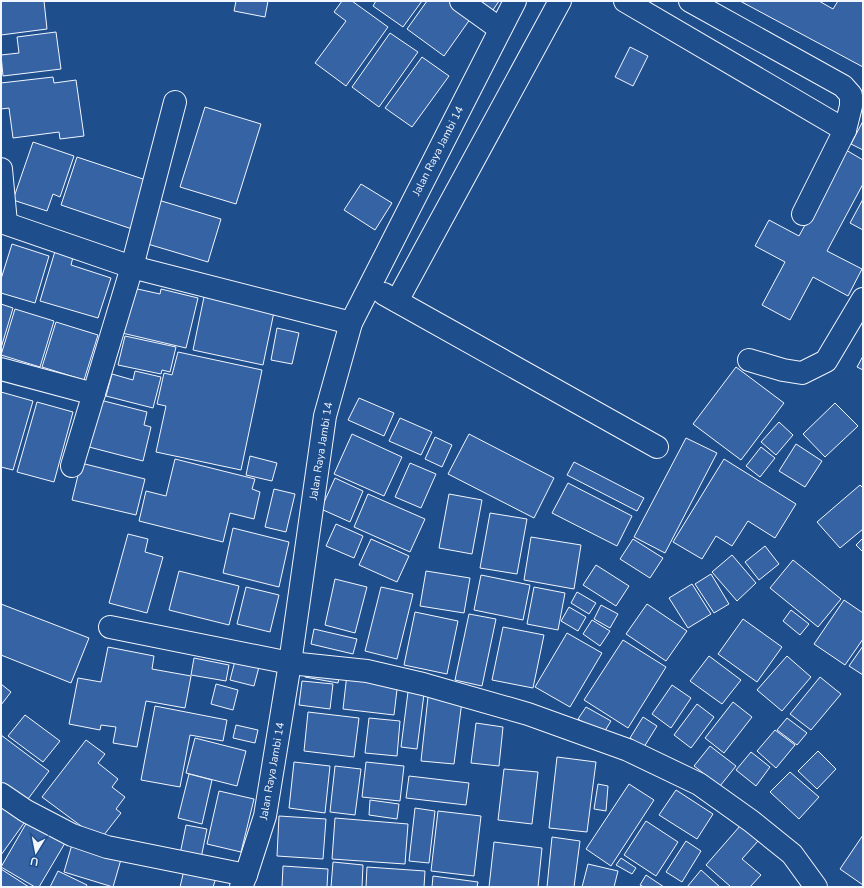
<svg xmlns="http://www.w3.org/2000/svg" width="864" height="888" viewBox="0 0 864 888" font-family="'Nunito Sans',sans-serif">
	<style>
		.building { fill: #3563a3; stroke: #f2f6ff }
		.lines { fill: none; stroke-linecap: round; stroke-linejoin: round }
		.minor-casing { stroke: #f2f6ff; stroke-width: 24 }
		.minor { stroke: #1f4e8c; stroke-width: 22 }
		.labels { text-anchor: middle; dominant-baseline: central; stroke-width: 3; stroke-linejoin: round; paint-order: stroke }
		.street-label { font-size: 11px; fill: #f2f6ff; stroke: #1f4e8c }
	</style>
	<rect width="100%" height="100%" fill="#1f4e8c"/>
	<g class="building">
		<path d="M1,1H44L47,29L1,35Z"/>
		<path d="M236,1H268L265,17L234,11Z"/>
		<path d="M342,1H352L388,27L346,86L315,63L346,21L334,12Z"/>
		<path d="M376,1H422L403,27L373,6Z"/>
		<path d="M427,1H453L473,15L444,56L407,29Z"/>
		<path d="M479,1H499L493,10Z"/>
		<path d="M740,1H819L833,9L838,1H863V67Z"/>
		<path d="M56,32L61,69L3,76L1,55L19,53L17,37Z"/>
		<path d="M390,33L418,52L379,107L352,87Z"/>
		<path d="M630,47L648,56L633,86L615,77Z"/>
		<path d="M422,57L449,76L412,127L385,108Z"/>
		<path d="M53,77L54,83L76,80L84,136L60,139L59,132L13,138L9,108L1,109V83Z"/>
		<path d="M205,107L261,124L236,204L180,187Z"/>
		<path d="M863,121V150L851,144Z"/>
		<path d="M33,142L74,156L60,197L53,194L47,211L13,200Z"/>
		<path d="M846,150L863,160V184L827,251L862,269L848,296L813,277L790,320L762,305L785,262L755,246L769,220L799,236Z"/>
		<path d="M77,157L152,182L135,230L61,205Z"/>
		<path d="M361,184L392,203L375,230L344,210Z"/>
		<path d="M155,199L221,219L208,262L141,242Z"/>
		<path d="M863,199V230L850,223Z"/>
		<path d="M12,244L49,256L35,303L1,293V279Z"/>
		<path d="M56,248L74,253L71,265L111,278L98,318L40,301Z"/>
		<path d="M133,288L160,294L161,289L198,298L186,348L122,333Z"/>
		<path d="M204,297L274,312L263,365L193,350Z"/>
		<path d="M1,304L13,308L1,348Z"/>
		<path d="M15,309L54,321L40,367L1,355Z"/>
		<path d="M56,322L98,335L84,380L42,367Z"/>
		<path d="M277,328L299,333L292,364L271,360Z"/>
		<path d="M125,336L176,347L170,372L162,370L161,374L118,365Z"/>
		<path d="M178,352L262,370L241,470L156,452L166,406L157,404L164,373L172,375Z"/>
		<path d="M863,356V370L857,367Z"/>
		<path d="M736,367L784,403L741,460L693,424Z"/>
		<path d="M135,371L161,377L153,408L106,396L112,374L133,380Z"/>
		<path d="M1,392L33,401L13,470L1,467Z"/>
		<path d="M359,398L394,413L384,436L348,420Z"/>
		<path d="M100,400L147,412L144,425L151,427L143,461L89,447Z"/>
		<path d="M37,402L73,412L54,482L17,472Z"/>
		<path d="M835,403L858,426L825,457L803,434Z"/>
		<path d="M400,418L432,432L421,455L389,441Z"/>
		<path d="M779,422L793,435L776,455L761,442Z"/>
		<path d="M352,434L402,457L384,496L334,474Z"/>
		<path d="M469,434L554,478L534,518L448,474Z"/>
		<path d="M435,437L452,445L442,467L425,459Z"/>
		<path d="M686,438L717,453L665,553L634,537Z"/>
		<path d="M796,444L822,461L805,487L779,471Z"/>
		<path d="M761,447L775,458L760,477L746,466Z"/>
		<path d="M250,456L277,463L272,481L246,475Z"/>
		<path d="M175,459L255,479L252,489L260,492L254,519L230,513L223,542L139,521L146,491L166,496Z"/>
		<path d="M724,459L796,504L775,538L748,521L732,546L716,536L702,559L673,542Z"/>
		<path d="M574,462L644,498L637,511L567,475Z"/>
		<path d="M81,463L145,479L136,515L72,500Z"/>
		<path d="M410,463L436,474L421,508L395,497Z"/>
		<path d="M335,478L363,491L350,522L321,509Z"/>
		<path d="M568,483L632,516L617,546L552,513Z"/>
		<path d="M860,485L863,488V529L840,548L817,522Z"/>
		<path d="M274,489L295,494L286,532L265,527Z"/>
		<path d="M368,494L425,519L410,552L354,527Z"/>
		<path d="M449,494L482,500L472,554L439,548Z"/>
		<path d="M490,513L527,519L517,574L480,568Z"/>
		<path d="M336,524L363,536L354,558L326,546Z"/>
		<path d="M233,528L289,542L279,587L223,573Z"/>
		<path d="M128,534L148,539L145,552L163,557L147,613L109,603Z"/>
		<path d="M531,537L581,545L574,589L524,580Z"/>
		<path d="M863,538V552L856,545Z"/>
		<path d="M371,539L409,556L397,582L359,565Z"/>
		<path d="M633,539L663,558L650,578L620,559Z"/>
		<path d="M765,546L779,564L759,580L745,562Z"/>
		<path d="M732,555L756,583L737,601L712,572Z"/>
		<path d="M793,560L841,599L818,627L770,588Z"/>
		<path d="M596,565L629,586L616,606L583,585Z"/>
		<path d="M179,571L239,586L229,625L169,610Z"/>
		<path d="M426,571L470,578L464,613L420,606Z"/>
		<path d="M711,574L729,604L714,613L695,584Z"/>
		<path d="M481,575L530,585L523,620L474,610Z"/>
		<path d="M335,579L367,587L355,633L325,625Z"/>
		<path d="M692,584L711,614L688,628L669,598Z"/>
		<path d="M246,587L279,595L270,632L237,624Z"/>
		<path d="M381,587L413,594L397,659L365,651Z"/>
		<path d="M534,587L565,593L558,630L527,624Z"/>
		<path d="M577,592L596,603L589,614L571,603Z"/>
		<path d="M844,600L863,613V639L845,665L814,644Z"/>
		<path d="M1,604L89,638L71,683L1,655Z"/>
		<path d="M647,604L687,631L666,661L626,634Z"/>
		<path d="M601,605L618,614L610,628L594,619Z"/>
		<path d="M569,607L586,617L578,631L561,621Z"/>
		<path d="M791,610L809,624L800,635L783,621Z"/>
		<path d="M415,612L458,621L447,674L404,665Z"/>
		<path d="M469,614L496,619L482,686L455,680Z"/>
		<path d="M743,619L782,647L757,682L718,654Z"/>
		<path d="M592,620L610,631L600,646L583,634Z"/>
		<path d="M503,627L544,635L533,688L492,680Z"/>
		<path d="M314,629L357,639L353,654L311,644Z"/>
		<path d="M567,633L602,653L570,707L535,687Z"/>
		<path d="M623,640L666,667L628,728L584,700Z"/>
		<path d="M863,646V675L849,666Z"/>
		<path d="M108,647L154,656L152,669L191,676L185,708L146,701L137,747L113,743L116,727L101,725L100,730L69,724L78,678L101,682Z"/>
		<path d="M709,656L741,680L722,704L690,681Z"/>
		<path d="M787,656L811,677L782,711L757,690Z"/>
		<path d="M236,657L260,663L254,686L230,680Z"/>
		<path d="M194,658L229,665L226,681L191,675Z"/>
		<path d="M307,667L340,672L338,683L305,677Z"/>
		<path d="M347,674L398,681L394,715L343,709Z"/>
		<path d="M820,677L841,694L811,730L790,714Z"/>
		<path d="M302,681L333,684L330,709L299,705Z"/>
		<path d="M1,684L11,692L1,705Z"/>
		<path d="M216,684L238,690L233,710L211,704Z"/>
		<path d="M672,685L691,698L671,728L652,714Z"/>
		<path d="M408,692L424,694L417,749L401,747Z"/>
		<path d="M428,697L462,701L454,764L421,761Z"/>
		<path d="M733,702L752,717L724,753L705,738Z"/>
		<path d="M697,704L714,717L691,748L674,735Z"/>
		<path d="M155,706L227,720L223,741L190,735L180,787L141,780Z"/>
		<path d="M586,707L611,721L603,734L578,719Z"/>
		<path d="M308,712L359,718L354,757L304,751Z"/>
		<path d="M25,715L60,741L43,762L8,736Z"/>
		<path d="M643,717L657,726L644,747L630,738Z"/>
		<path d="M369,718L400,721L397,756L365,753Z"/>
		<path d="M787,718L807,733L797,745L777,730Z"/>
		<path d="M476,723L503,727L499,766L471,763Z"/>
		<path d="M236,725L258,730L255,743L233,738Z"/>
		<path d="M775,730L795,745L776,768L757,751Z"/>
		<path d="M1,735L49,771L25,803L1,784Z"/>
		<path d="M195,738L246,751L237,786L186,773Z"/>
		<path d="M86,740L105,754L98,763L118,779L112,787L125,797L116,809L121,813L100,840L42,797Z"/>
		<path d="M710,746L736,766L720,786L694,766Z"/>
		<path d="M818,751L836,769L817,789L798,771Z"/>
		<path d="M751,752L770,767L756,786L736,770Z"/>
		<path d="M557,757L596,762L587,832L549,828Z"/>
		<path d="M294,762L330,766L325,813L289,808Z"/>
		<path d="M366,762L404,766L400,801L362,797Z"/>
		<path d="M335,766L361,769L355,815L330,812Z"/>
		<path d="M504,769L538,772L532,824L498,820Z"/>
		<path d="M790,772L819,797L799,819L770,792Z"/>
		<path d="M189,774L212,780L202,824L178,818Z"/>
		<path d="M409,776L469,783L466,805L406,798Z"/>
		<path d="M598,784L608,786L606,811L594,809Z"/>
		<path d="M629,784L654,800L611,866L586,849Z"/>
		<path d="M676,790L713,814L697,839L659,815Z"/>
		<path d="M219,791L254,799L241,852L207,844Z"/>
		<path d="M370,800L399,804L397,819L369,815Z"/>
		<path d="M1,807L27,819L1,855Z"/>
		<path d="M415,808L435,811L429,863L409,861Z"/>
		<path d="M438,811L481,816L474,876L431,871Z"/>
		<path d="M31,815L68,838L39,887H35L1,867Z"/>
		<path d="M279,816L326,819L323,859L277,856Z"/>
		<path d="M335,818L408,824L405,864L332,859Z"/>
		<path d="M646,821L678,842L656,876L624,855Z"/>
		<path d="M186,825L207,829L200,863L179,859Z"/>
		<path d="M740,826L758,841L742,859L761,875L750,887H731L706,865Z"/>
		<path d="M863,835V885L840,869Z"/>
		<path d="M552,837L580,841L574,887H547Z"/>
		<path d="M73,841L122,856L113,887L64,872Z"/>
		<path d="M686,841L701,851L682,882L666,872Z"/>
		<path d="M494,842L542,848L538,887H489Z"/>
		<path d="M621,858L636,868L632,874L616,865Z"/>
		<path d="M333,862L363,865L362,887H331Z"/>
		<path d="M588,864L618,871L614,887H582Z"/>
		<path d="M283,866L328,869L327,887H282Z"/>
		<path d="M367,867L425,871L424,887H366Z"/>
		<path d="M1,869L29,887H1Z"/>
		<path d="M184,870L216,878L213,887H180Z"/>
		<path d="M701,870L720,887H687Z"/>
		<path d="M58,871L87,885L86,887H50Z"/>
		<path d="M646,875L664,887H644L640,885Z"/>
		<path d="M433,876L478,882L477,887H432Z"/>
	</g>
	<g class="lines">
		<g class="minor-casing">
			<g id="minor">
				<path d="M461,1L500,29"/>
				<path d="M625,1L845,130"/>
				<path d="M690,1L843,86L851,95V106L845,130L803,214"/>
				<path d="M1,169L6,223"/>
				<path d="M1,222L132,267L351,323"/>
				<path d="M384,294L657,447"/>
				<path d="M397,301L560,1"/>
				<path d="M749,360L783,370L802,373L826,361L863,299"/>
				<path d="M1,369L94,394"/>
				<path d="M72,466L132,267L175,102"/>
				<path d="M110,627L290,663L367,671L423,684L528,714L628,750L699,784L751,821L792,854L816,887"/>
				<path d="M1,794L26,811L72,835L107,847L246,875"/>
				<path d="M241,887L246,875L265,816L290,663L325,416L351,323L515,1"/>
			</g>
		</g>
		<use href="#minor" class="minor"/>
	</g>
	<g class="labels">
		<g class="street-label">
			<text transform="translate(438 151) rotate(-63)">Jalan Raya Jambi 14</text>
			<text transform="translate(321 451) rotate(-81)">Jalan Raya Jambi 14</text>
			<text transform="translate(272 771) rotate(-80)">Jalan Raya Jambi 14</text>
		</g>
	</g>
	<rect width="864" height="888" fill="none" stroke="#f2f6ff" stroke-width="4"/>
	<g transform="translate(36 852) rotate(190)" stroke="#1f4e8c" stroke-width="3" paint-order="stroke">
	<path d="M0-3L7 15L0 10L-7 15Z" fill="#f2f6ff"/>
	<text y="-6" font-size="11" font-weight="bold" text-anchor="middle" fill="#f2f6ff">U</text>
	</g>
</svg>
